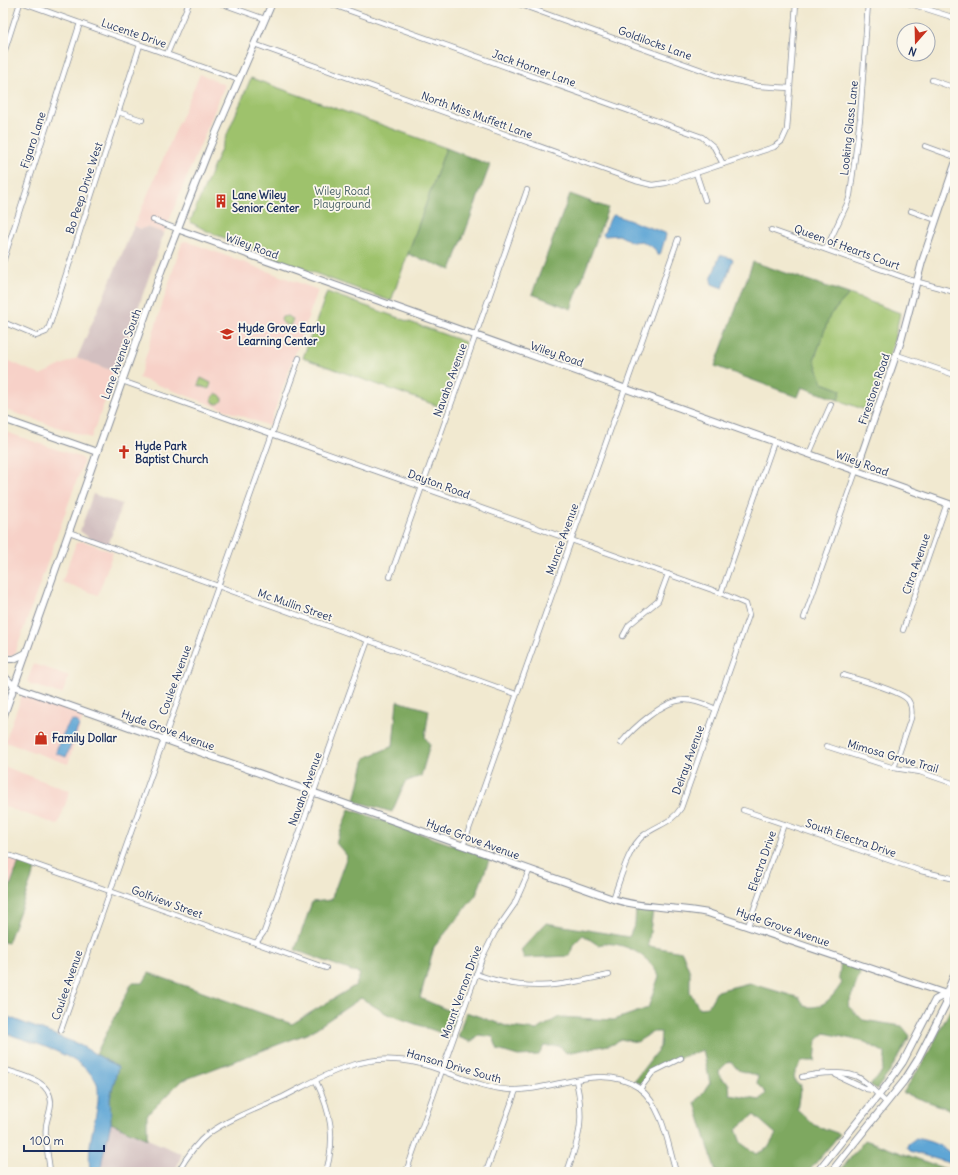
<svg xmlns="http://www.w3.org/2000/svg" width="958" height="1175" viewBox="0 0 958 1175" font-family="Delius,sans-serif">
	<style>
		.built { fill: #f7d1c8 }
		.industrial { fill: #d2bfc0 }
		.green { fill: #9ec26c; stroke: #5c7865 }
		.forest { fill: #7ea860; stroke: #4c6c5f; fill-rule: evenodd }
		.water { fill: #5ea6d5; stroke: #3c6a9a }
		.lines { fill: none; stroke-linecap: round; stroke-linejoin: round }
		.street-casing { stroke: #868c97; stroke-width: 6 }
		.secondary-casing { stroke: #868c97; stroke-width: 8 }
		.street { stroke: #fff; stroke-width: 4.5 }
		.secondary { stroke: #fff; stroke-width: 6 }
		.labels { text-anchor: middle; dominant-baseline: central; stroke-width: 3.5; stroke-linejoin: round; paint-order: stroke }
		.street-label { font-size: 11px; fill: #1b2f5e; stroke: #fbf7ec }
		.park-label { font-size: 11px; fill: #425b62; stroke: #fbf7ec }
		.poi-label { font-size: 11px; font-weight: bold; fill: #1b2f5e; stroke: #fbf7ec; text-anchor: start }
	</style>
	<rect width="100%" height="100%" fill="#fbf7ec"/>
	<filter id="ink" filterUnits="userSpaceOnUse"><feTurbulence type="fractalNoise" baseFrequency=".025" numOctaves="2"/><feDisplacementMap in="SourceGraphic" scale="8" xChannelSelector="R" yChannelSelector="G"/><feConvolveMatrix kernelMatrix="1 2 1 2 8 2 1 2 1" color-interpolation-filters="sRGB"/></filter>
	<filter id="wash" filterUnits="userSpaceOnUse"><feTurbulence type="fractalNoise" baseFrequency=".012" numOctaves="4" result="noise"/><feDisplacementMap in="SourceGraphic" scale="16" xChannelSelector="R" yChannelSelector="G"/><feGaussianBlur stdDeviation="0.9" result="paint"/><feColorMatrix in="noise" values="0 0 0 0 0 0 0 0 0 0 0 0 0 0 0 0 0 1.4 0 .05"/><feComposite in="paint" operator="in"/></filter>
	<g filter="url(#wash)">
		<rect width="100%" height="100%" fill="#f1e9d0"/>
		<g class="built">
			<path d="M200,74L225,85L164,233L147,227L142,229L134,226Z"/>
			<path d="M186,241L318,290L269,426L139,378L182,242Z"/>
			<path d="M3,358L40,375L77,358L116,372L91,438L3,409Z"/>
			<path d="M6,432L82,458L83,463L14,656L3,657V440Z"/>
			<path d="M83,541L113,552L98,595L62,582L76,543Z"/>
			<path d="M34,664L69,676L62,694L32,685L27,681Z"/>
			<path d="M22,695H26L84,714L68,764L5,742Z"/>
			<path d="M3,766L70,791L58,825L3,806Z"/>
			<path d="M3,856L19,862L5,901L3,900Z"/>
		</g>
		<g class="industrial">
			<path d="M134,226L141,229L147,227L164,233L116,372L77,358Z"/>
			<path d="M93,494L122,504L108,546L92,540L80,531Z"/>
			<path d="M111,1123L182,1154L175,1172H101L102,1160Z"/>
		</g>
		<g class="green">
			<path d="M251,78L446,148L391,301L325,277L209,232L190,222Z"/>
			<path d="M327,292L465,342L441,407L303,358Z"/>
			<path d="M849,294L900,313L893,346L868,411L838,400L841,390L823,383L814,360L830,315Z"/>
			<path d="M287,316L293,319L290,326L284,324L281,320L282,317Z"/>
			<path d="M201,378L211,383L209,389L198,385Z"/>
			<circle cx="217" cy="399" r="5"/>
		</g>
		<g class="forest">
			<path d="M446,148L490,165L451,270L408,254Z"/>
			<path d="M570,194L608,208L571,309L532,294Z"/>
			<path d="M753,262L849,294L830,315L814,360L823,383L841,390L838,400L802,387L798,397L715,366Z"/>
			<path d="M397,701L429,710L425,737L430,745L421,776L405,782L392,812L355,801L365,758L393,746Z"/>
			<path d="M349,809L490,858L476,895L434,947L420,998L457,1014L447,1035L387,1014L361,998L309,1033L181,1081L147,1115V1139L111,1123L110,1098L118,1067L96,1054L132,983H143L149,973L292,1024L356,985L360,974L295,950L312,902L331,900L347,856L336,843Z"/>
			<path d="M19,862L36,867L8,943L3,942V900H5Z"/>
			<path d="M636,908L653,910L648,946L682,952L690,972V992L699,1008L708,1007L717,991L749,983L800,998L804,1006C823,1011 833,996 842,983L839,978L841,961L862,968L848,1006L863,1020L902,1026L910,1036L889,1073L877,1089L870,1085C881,1076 885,1068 885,1053L865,1042L825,1033L817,1040L815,1061H802C798,1069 791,1075 796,1083L801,1085L797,1109L814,1125L840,1134L808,1172H716L695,1103L710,1083L703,1050L664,1063L651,1071L642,1084L634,1081L660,1047L661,1032H653L637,1042L620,1039L614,1044L566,1053L560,1046H544L539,1055L518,1056L498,1050L493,1037L479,1035L471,1042L458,1037L466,1012L509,1027L537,1030L559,1017L614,1020L648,1008L659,976C656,971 652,965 648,961C636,949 614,940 598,945L583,935L573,945L570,956L524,958L521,950L546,923L629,937L635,923ZM728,1062L732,1063L738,1070L758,1076L757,1084L766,1093L760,1100L730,1095L729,1084L720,1077L719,1071ZM754,1115L776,1134L768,1148L756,1154L741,1143L736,1129Z"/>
			<path d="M955,1005V1111L903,1093L927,1056L952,1006Z"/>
			<path d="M865,1140L954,1172H839Z"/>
		</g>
		<g class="water">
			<path d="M614,215L665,233L666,235L660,255H657L655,249L642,241L632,242L619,235L604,236L603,235L611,217Z"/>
			<path d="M720,255L733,259L723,288L712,284L711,280Z"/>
			<path d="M72,720L78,722L79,725L66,757L56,753C56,748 68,722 72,720Z"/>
			<path d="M3,1015L78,1044L118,1067L110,1098L111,1123L102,1160L101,1172H90C87,1143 94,1130 98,1102C98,1097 99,1086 96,1081C80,1054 32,1043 3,1032Z"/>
			<path d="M916,1138C929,1141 948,1146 954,1159L949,1163L910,1151L907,1148L908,1144Z"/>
		</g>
	</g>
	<g filter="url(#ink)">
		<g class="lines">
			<g class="street-casing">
				<g id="street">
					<path d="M24,3L239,80"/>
					<path d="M220,3L265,19"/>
					<path d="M328,3L702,137L714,147L723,164"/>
					<path d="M516,3L724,78L758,86L790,88"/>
					<path d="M908,3L955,18"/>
					<path d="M254,44L636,181L652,185L666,183L774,147L782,141L787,130L796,3"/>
					<path d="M167,54L189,3"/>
					<path d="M3,56L20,3"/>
					<path d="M932,80L955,88"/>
					<path d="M118,112L142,120"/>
					<path d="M925,146L955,157"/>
					<path d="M696,173L705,200"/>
					<path d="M911,211L936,220"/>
					<path d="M153,220L177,229"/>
					<path d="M771,230L911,280L955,292"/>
					<path d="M826,249L848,202L850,195L860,119L868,3"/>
					<path d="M3,262L80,23"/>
					<path d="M3,322L36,336L46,332L49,327L140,45"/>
					<path d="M897,355L955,375"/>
					<path d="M122,381L721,593L746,604L749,615L681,808C672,823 657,825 644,835C628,847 620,881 613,899"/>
					<path d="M809,454L831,404"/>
					<path d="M69,532L516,694"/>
					<path d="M390,577L527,190"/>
					<path d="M721,593L774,442"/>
					<path d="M804,618L856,471"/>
					<path d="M903,630L947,503"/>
					<path d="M623,636L629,625L658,601L668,574"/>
					<path d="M843,675C857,679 901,691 908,700C912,706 912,712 911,718L894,768"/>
					<path d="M621,743C633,728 663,701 683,700C694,699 706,705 716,709"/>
					<path d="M826,746L894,768L920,772L955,784"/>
					<path d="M743,810L921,871L955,879"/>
					<path d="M463,846L678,239"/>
					<path d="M3,853L326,968"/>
					<path d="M748,926L784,824"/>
					<path d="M256,943L264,932L368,640"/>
					<path d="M476,974C528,993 557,986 609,975"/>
					<path d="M61,1030L299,358"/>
					<path d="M3,1069C20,1075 50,1079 51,1102C51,1110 47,1118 46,1126C44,1141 49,1157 50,1172"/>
					<path d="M836,1075L866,1089L873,1090"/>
					<path d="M802,1077C817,1073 848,1070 861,1079C871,1086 878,1096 887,1103"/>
					<path d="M316,1081C331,1112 336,1138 326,1172"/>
					<path d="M640,1089L653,1072L681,1058"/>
					<path d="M178,1172C186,1158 195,1144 208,1134C230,1118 259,1108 283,1097C305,1086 326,1073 349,1066C364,1061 380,1058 396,1060C438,1062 473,1090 516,1090C556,1090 602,1062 639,1088C663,1106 668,1145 676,1172"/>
					<path d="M406,1172L482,958L495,932L514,905L530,869"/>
					<path d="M486,1172L516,1090"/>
					<path d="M567,1172C580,1136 585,1119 576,1080"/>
				</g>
			</g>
			<g class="secondary-casing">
				<g id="secondary">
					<path d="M177,229L955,506"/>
					<path d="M3,419L97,452"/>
					<path d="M856,471L901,341L922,262L955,164"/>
					<path d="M3,659H14L26,653"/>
					<path d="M3,675L14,686L613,899C644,909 676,906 708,913L955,997"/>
					<path d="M3,718L162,269L209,149L272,3"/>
					<path d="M817,1172L886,1086L903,1062L935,1000L946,994"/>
					<path d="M831,1172L904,1081L918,1059L946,1004V994L955,973"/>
				</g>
			</g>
			<use href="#street" class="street"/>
			<use href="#secondary" class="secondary"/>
		</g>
	</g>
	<defs>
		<g id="building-bare" transform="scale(1.08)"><path d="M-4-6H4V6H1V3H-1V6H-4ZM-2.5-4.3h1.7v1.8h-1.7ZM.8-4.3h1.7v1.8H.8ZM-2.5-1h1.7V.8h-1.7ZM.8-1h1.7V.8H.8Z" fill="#c8321e" stroke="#fbf7ec" stroke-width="2.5" paint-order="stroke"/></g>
		<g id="school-bare" transform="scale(1.08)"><path d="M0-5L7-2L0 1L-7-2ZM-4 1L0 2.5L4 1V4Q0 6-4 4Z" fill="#c8321e" stroke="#fbf7ec" stroke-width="2.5" paint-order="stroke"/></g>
		<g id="church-bare" transform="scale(1.08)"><path d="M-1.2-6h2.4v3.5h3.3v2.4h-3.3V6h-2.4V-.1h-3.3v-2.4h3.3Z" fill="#c8321e" stroke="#fbf7ec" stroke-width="2.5" paint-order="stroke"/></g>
		<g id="shop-bare" transform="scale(1.08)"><path d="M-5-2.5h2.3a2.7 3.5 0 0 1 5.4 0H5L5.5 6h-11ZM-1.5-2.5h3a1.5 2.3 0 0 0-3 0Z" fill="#c8321e" stroke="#fbf7ec" stroke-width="2.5" paint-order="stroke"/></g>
	</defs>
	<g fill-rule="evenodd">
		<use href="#building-bare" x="221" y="201"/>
		<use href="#school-bare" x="227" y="334"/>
		<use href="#church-bare" x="124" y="452"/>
		<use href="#shop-bare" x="41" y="738"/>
	</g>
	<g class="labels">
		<g class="street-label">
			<text transform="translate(134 33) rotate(19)">Lucente Drive</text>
			<text transform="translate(655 43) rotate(20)">Goldilocks Lane</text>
			<text transform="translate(534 68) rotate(20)">Jack Horner Lane</text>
			<text transform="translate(477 115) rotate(20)">North Miss Muffett Lane</text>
			<text transform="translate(849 128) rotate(-84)">Looking Glass Lane</text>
			<text transform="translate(33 140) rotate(-72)">Figaro Lane</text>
			<text transform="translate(84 188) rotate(-72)">Bo Peep Drive West</text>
			<text transform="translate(252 246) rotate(20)">Wiley Road</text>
			<text transform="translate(847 247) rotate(20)">Queen of Hearts Court</text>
			<text transform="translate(121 354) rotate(-70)">Lane Avenue South</text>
			<text transform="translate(557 354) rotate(19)">Wiley Road</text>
			<text transform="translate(450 380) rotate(-70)">Navaho Avenue</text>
			<text transform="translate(874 389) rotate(-71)">Firestone Road</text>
			<text transform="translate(862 463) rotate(20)">Wiley Road</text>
			<text transform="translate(439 484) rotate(20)">Dayton Road</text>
			<text transform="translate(562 539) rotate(-70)">Muncie Avenue</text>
			<text transform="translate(916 564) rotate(-71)">Citra Avenue</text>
			<text transform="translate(295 605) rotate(19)">Mc Mullin Street</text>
			<text transform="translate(175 680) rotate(-70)">Coulee Avenue</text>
			<text transform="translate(168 730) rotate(20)">Hyde Grove Avenue</text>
			<text transform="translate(893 756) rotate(16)">Mimosa Grove Trail</text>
			<text transform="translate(688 760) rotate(-70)">Delray Avenue</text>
			<text transform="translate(305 789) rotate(-70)">Navaho Avenue</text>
			<text transform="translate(851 838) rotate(19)">South Electra Drive</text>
			<text transform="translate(473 839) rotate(20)">Hyde Grove Avenue</text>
			<text transform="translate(762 861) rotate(-71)">Electra Drive</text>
			<text transform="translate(167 902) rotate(20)">Golfview Street</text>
			<text transform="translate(783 927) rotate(19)">Hyde Grove Avenue</text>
			<text transform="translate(67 985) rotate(-71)">Coulee Avenue</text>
			<text transform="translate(461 992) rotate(-70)">Mount Vernon Drive</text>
			<text transform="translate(454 1066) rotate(16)">Hanson Drive South</text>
		</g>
		<g class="park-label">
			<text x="342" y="191">Wiley Road<tspan x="342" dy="13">Playground</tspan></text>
		</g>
		<g class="poi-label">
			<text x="232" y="195">Lane Wiley<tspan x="232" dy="13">Senior Center</tspan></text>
			<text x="238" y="328">Hyde Grove Early<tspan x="238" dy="13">Learning Center</tspan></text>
			<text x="135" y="446">Hyde Park<tspan x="135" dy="13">Baptist Church</tspan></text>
			<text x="52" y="738">Family Dollar</text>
		</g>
	</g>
	<rect width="958" height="1175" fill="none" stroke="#fbf7ec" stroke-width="16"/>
	<g transform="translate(916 42) rotate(200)"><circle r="19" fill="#fbf7ec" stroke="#a1a7b3"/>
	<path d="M0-3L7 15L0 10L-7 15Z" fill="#c8321e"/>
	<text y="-6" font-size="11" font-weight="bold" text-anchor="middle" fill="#1b2f5e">N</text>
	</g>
	<path d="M24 1145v6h80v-6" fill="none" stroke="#1b2f5e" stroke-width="2"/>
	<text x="30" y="1145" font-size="12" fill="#1b2f5e" stroke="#fbf7ec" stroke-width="3" paint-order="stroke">100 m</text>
</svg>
